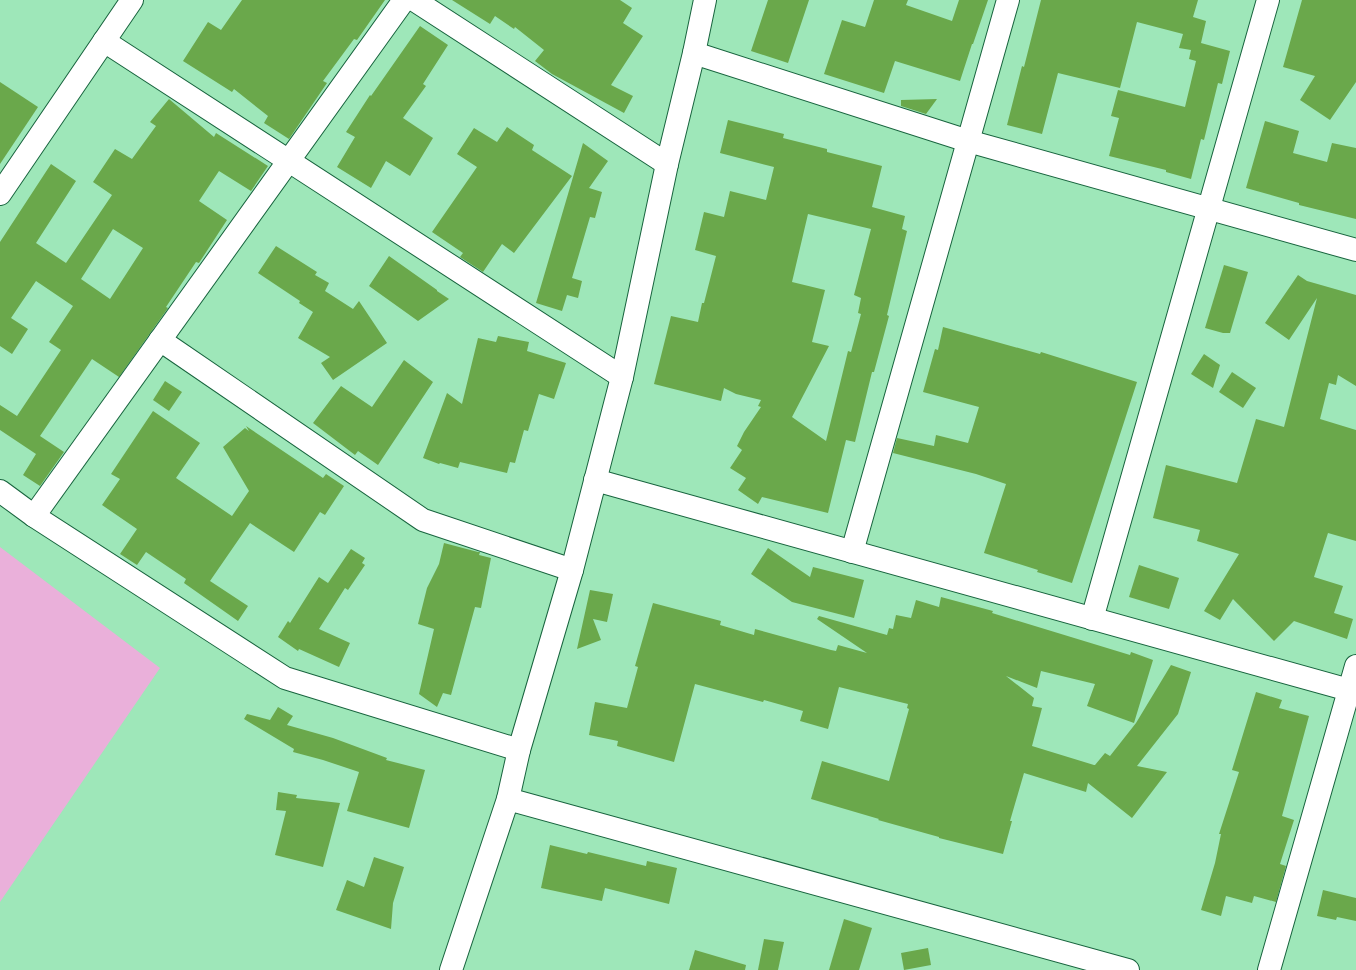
<svg xmlns="http://www.w3.org/2000/svg" width="1356" height="970" viewBox="0 0 1356 970" font-family="Ubuntu,sans-serif">
	<style>
		.green { fill: #eab0da }
		.building { fill: #6aa84b; fill-rule: evenodd }
		.lines { fill: none; stroke-linecap: round; stroke-linejoin: round }
		.street-casing { stroke: #18643e; stroke-width: 24 }
		.street { stroke: #fff; stroke-width: 22 }
	</style>
	<rect width="100%" height="100%" fill="#9ee7b9"/>
	<path class="green" d="M0,547L160,668L0,902Z"/>
	<g class="building">
		<path d="M242,0H385L357,40L354,39L323,81L327,83L289,139L264,123L268,116L234,89L232,92L183,61L208,22L221,30Z"/>
		<path d="M452,0H620L632,8L623,23L643,36L611,85L633,96L624,113L552,74L535,61L544,50L515,27L514,29L495,16L490,24Z"/>
		<path d="M768,0H809L788,63L751,51Z"/>
		<path d="M874,0H908L906,5L952,21L959,0H988L973,44H972L960,81L895,61L884,93L824,74L842,20L865,27Z"/>
		<path d="M1041,0H1198L1193,17L1206,21L1201,43L1230,51L1222,84L1218,83L1204,140L1201,139L1191,179L1166,172V170L1109,156L1119,118L1111,116L1118,90L1185,107L1196,61L1189,59L1191,50L1179,48L1183,34L1137,22L1120,88L1058,73L1042,134L1007,125L1022,66L1024,67Z"/>
		<path d="M1302,0H1356V82L1330,120L1300,100L1315,76L1283,67Z"/>
		<path d="M420,26L448,45L423,84L426,86L403,118L433,138L410,176L386,161L371,188L337,167L355,137L346,132L370,95L371,96Z"/>
		<path d="M0,82L38,107L0,164Z"/>
		<path d="M169,99L214,137L216,133L268,166L251,191L219,171L199,201L227,220L199,263L196,262L166,307L168,308L119,377L92,359L40,436L64,452L40,486L23,475L36,454L0,430V405L17,416L61,350L49,342L73,306L36,281L11,318L28,329L12,354L0,346V242L51,164L76,181L36,243L66,263L112,195L93,182L115,149L132,159L156,126L150,122ZM113,229L143,248L110,299L81,279Z"/>
		<path d="M937,99L926,114L901,106V100Z"/>
		<path d="M728,120L784,134L783,138L827,149V152L882,166L872,207L905,216L902,229L907,231L887,315L889,316L874,372H872L855,442L846,440L828,513L762,497L758,504L738,490L746,478L730,468L742,450L737,446L744,432L761,407L758,406L761,400L736,394L724,388L721,401L654,384L671,316L698,322L702,303H704L716,256L695,250L704,212L724,217L730,191L766,200L774,167L720,153ZM808,214L871,229L854,295L861,298L858,313L861,314L851,352L848,351L826,441L792,417L829,346L812,342L825,290L792,282Z"/>
		<path d="M1265,121L1299,131L1293,153L1327,162L1332,143L1356,148V219L1299,205V203L1246,188Z"/>
		<path d="M507,127L534,145L532,150L572,176L514,253L502,244L483,272L460,257L463,253L432,232L477,167L457,154L474,128L497,142Z"/>
		<path d="M583,143L608,161L589,188L602,192L595,218L590,217L572,278L582,281L578,298L567,295L562,311L536,303Z"/>
		<path d="M276,246L317,272L315,275L329,283L325,291L353,309L359,301L387,343L333,380L321,363L330,357L298,338L313,312L299,303L300,301L258,273Z"/>
		<path d="M389,256L437,290V291L449,299L418,321L369,286Z"/>
		<path d="M1224,265L1248,272L1230,333H1223L1205,328Z"/>
		<path d="M1298,275L1307,281L1356,295V386L1338,375L1336,385L1329,383L1320,419L1356,430V541L1328,533L1314,577L1343,586L1334,613L1353,619L1347,639L1294,621L1274,641L1233,599L1220,620L1204,611L1239,554L1197,541L1200,530L1153,518L1166,465L1237,483L1256,419L1284,427L1317,298L1289,340L1265,323Z"/>
		<path d="M943,327L1040,354L1041,352L1137,382L1072,583L1037,572L1038,570L984,553L1006,484L976,474L893,453L897,438L934,446L936,435L968,443L979,407L923,392L935,349L938,350Z"/>
		<path d="M498,336L529,342L527,351L566,363L554,399L539,394L528,431L524,430L515,463L510,462L507,473L460,462L458,468L440,463L439,464L423,458L447,393L462,404L478,338L496,342Z"/>
		<path d="M1204,354L1220,365L1213,388L1191,374Z"/>
		<path d="M404,360L433,382L378,465L358,451L355,455L313,423L341,386L372,407Z"/>
		<path d="M1232,372L1256,388L1243,408L1219,392Z"/>
		<path d="M165,381L182,392L169,411L153,400Z"/>
		<path d="M153,411L200,443L176,478L232,516L249,491L223,447L245,428L249,431L246,426L323,478L326,474L344,486L325,515L320,512L294,552L250,523L210,581L248,606L238,621L184,583L186,579L146,552L137,565L120,554L137,529L102,505L120,479L111,474Z"/>
		<path d="M444,543L478,552H480L479,555L491,558L481,608L475,607L451,695L443,693L437,707L419,694L434,629L418,624L427,588L439,564Z"/>
		<path d="M768,548L810,577L813,567L864,580L854,618L792,602L751,574Z"/>
		<path d="M351,549L365,558L362,563L365,565L348,590L345,588L319,629L350,643L339,667L299,649L298,651L278,637L288,621L290,623L319,577L328,583Z"/>
		<path d="M1139,565L1179,578L1169,609L1129,597Z"/>
		<path d="M590,590L613,594L607,622L593,619L601,640L577,649Z"/>
		<path d="M941,597L993,611L992,613L1130,655L1131,652L1153,660L1134,723L1087,706L1095,684L1041,671L1037,688L1006,676L1034,698L1032,706L1042,708L1032,746L1094,765H1095L1105,753L1110,756L1136,723L1171,665L1191,672L1178,714L1137,766L1167,772L1132,818L1088,783L1086,792L1024,773L1010,821H1012L1003,854L939,838V837L878,820L879,819L811,799L822,761L889,781L909,709L907,708L908,704L839,687L828,729L800,721L803,711L764,700L763,702L695,684L674,762L617,746L618,741L589,735L595,702L627,708L638,667L635,666L653,603L721,621L720,625L754,635L755,629L831,650L836,651L838,645L867,653L817,619L819,616L887,635L889,628L893,629L896,615L911,618L916,600L939,607Z"/>
		<path d="M1256,692L1282,700L1279,708L1309,716L1282,816L1294,820L1280,864L1286,866L1276,902L1254,896L1252,903L1226,896L1221,916L1201,910L1215,863L1221,834H1219L1239,772L1232,770Z"/>
		<path d="M278,707L293,716L287,725L333,738L387,758L386,760L425,770L409,828L347,811L359,772L323,760L293,752L294,749L244,719L247,714L270,720Z"/>
		<path d="M278,792L297,795L296,798L340,803L323,867L275,855L286,811L276,810Z"/>
		<path d="M550,845L587,854L588,852L646,866L647,861L677,868L669,904L605,888L602,901L541,888Z"/>
		<path d="M374,857L404,867L393,903L391,929L336,910L347,880L364,887Z"/>
		<path d="M1323,890L1356,898V921L1337,917L1336,920L1317,916Z"/>
		<path d="M844,919L872,928L859,970H829Z"/>
		<path d="M764,939L784,942L778,970H758Z"/>
		<path d="M928,948L931,965L904,970L901,953Z"/>
		<path d="M695,950L746,965L745,970H689Z"/>
	</g>
	<g class="lines">
		<g class="street-casing">
			<g id="street">
				<path d="M414,0L667,164"/>
				<path d="M104,41L622,377"/>
				<path d="M694,53L968,141L1356,250"/>
				<path d="M0,194L132,0"/>
				<path d="M160,340L423,520L572,570"/>
				<path d="M595,480L1356,692"/>
				<path d="M0,491L34,516L285,678L519,750"/>
				<path d="M34,516L404,0"/>
				<path d="M852,552L1008,0"/>
				<path d="M1092,619L1268,0"/>
				<path d="M508,799L1128,970"/>
				<path d="M451,970L508,799L519,750L572,570L622,377L667,164L694,53L705,0"/>
				<path d="M1269,970L1356,666"/>
			</g>
		</g>
		<use href="#street" class="street"/>
	</g>
</svg>
